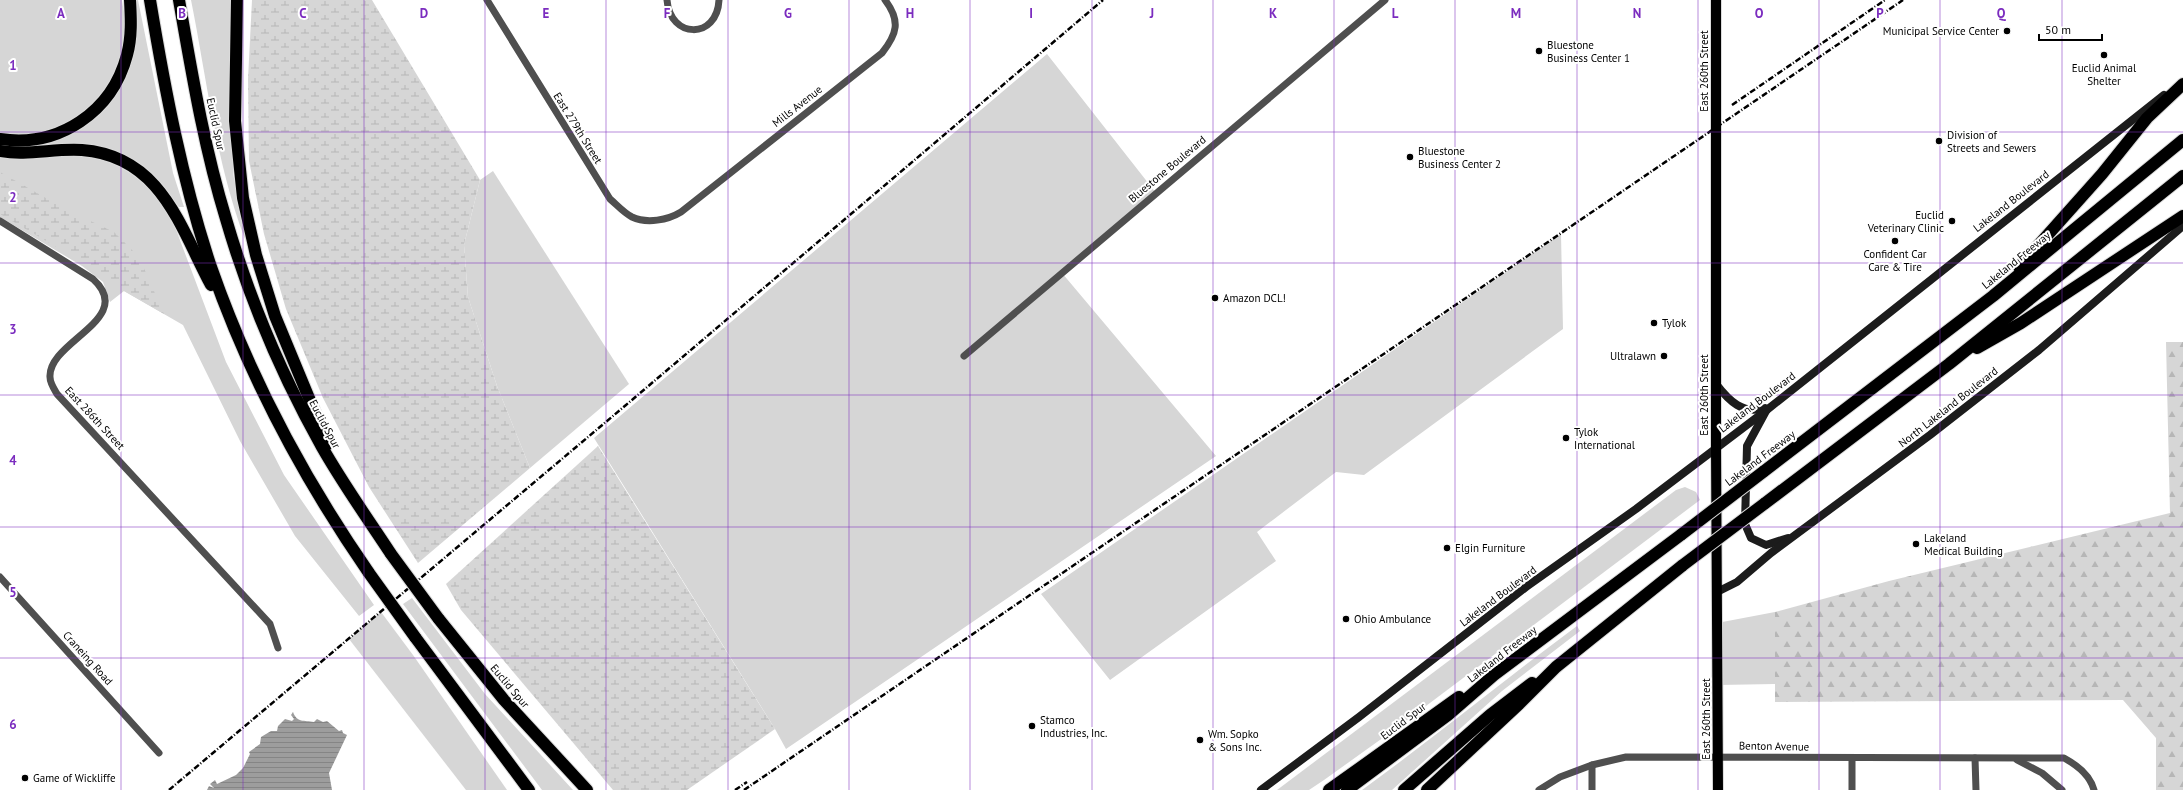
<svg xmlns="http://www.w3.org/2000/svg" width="2183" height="790" viewBox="0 0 2183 790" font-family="'PT Sans',sans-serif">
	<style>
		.grass { fill: #d6d6d6 }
		.forest { fill: url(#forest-firs) }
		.wetland { fill: url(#wetland-marsh) }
		.water { fill: url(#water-rules) }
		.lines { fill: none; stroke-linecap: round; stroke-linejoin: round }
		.primary-casing { stroke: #dbdbdb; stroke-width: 12 }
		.highway-casing { stroke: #dbdbdb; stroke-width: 14 }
		.street { stroke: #4f4f4f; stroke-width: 7 }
		.secondary { stroke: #1c1c1c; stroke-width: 8 }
		.primary { stroke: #000; stroke-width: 10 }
		.highway { stroke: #000; stroke-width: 12 }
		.rail { stroke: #000; stroke-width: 2.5; stroke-dasharray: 6 2 1 2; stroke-linecap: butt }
		.highway-bridge-casing { stroke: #dbdbdb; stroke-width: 14; stroke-linecap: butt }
		.highway-bridge { stroke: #000; stroke-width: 12 }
		.grid { fill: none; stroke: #7b2cbf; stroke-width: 1; stroke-opacity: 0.55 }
		.poi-dot { fill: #000; stroke: #fff; stroke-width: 1.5 }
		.labels { text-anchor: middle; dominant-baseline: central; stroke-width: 4; stroke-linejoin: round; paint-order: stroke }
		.poi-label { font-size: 11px; fill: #000; stroke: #fff; text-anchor: start }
		.street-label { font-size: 11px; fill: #000; stroke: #fff }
		.grid-label { font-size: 13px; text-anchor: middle; font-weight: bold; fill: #7b2cbf; stroke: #fff; stroke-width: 4; stroke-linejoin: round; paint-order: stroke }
	</style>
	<defs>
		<pattern id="forest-firs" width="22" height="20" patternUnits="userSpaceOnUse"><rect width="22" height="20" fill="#d6d6d6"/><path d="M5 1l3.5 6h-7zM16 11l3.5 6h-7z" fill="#b6b6b6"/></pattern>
		<pattern id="wetland-marsh" width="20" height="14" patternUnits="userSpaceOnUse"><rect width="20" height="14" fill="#d6d6d6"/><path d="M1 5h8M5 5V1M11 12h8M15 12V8" fill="none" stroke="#b6b6b6"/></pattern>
		<pattern id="water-rules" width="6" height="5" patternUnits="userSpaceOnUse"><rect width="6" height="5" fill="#9d9d9d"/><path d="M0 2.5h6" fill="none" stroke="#858585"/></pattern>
	</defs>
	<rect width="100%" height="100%" fill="#fff"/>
	<g class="grass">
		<path d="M0,0H122C123,9 126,19 126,27C125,47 115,82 102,97C92,109 74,119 59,126C40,135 21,138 0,133Z"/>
		<path d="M134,0H138L173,173L184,207H179L145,168L131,160L0,149V143L32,145L114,94Z"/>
		<path d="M191,0H232L233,174L248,239H245C216,163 207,80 191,0Z"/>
		<path d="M1047,54L1156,193L1062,273L1216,456L786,749L775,729L594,438Z"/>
		<path d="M71,154C117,158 141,176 169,211L226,362L284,475L374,605L359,616L295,536L240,441L183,325L124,291L110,302L103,282L82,266L0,217V157Z"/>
		<path d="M493,171L629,384L530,468L497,386L468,297L464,245L480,180Z"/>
		<path d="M1561,234L1563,329L1364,475L1336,472L1257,532L1276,561L1110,680L1041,594Z"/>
		<path d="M1685,487L1696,492L1700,500L1398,727L1324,780L1309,790H1277L1676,490Z"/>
		<path d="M412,598L485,694L573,790H542L403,604Z"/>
		<path d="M381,612L413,655L507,790H466L349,639Z"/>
		<path d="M1775,612V684L1718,685L1717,623Z"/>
		<path d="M1577,626L1580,631L1502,691L1392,790H1362C1435,737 1504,680 1577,626Z"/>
	</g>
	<path class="forest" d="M2166,342H2183V790H2156V738L2123,700L1775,702V612L1889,581L2170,513Z"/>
	<g class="wetland">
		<path d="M252,0H372L480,180L464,245L468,297L497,386L530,468L418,563L369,487L323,398L286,309L264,234L249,161L248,79Z"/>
		<path d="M0,172L67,210L114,232L139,257L164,314L124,291L120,284L0,214Z"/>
		<path d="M598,446L775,729L687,790H613L461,610L446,584Z"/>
	</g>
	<path class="water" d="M293,712C297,723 304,720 314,722L317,719L323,722L327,721L339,731L342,730L343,733L347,735L329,773L332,790H207L209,786L214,788L210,784L215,780L217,784L236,775L243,768L250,754L249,752L260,744L261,737L271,731H277L278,726L285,719L292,721L294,719L291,715Z"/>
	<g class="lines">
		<g class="primary-casing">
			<path id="primary" d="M1716,0V447L1718,790"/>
		</g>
		<g class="highway-casing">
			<g id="highway">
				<path d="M150,0C165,90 182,180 211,267C249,376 304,479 369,573"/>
				<path d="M179,0C192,74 204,147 226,219C249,298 282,376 322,447C343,484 368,519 391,554"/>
				<path d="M237,0L235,121L243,198L256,255L275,316L328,444"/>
				<path d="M0,139C59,148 112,112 127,55C132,37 131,18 130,0"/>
				<path d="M0,151C27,156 55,148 82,150C161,156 180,227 211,285"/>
				<path d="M2019,267L2102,174L2147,118L2183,84"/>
				<path d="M1977,348L2021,323L2183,216"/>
				<path d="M1763,472L1993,296L2183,140"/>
				<path d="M1764,504L1949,364L2183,176"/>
				<path d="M438,618L504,700L587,790"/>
				<path d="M415,637L529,790"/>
				<path d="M1329,790L1459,697"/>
				<path d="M1347,790L1448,715L1494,675L1682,534"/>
				<path d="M1404,790L1490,715L1532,683"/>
				<path d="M1427,790L1519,704L1556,667L1683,565"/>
			</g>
		</g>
		<g class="street">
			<path d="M487,0L610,199C617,205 624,213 632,217C647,224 668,220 681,212L882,53C897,34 901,21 885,0"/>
			<path d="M667,0C670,39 717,40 719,0"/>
			<path d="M0,221L93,279C137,319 48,341 50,377C50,383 54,389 57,394L270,624L278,648"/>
			<path d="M964,356L1385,0"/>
			<path d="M0,577L159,753"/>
			<path d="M1975,758L1976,790"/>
			<path d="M1852,759V790"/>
			<path d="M2017,760L2042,773L2062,790"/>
			<path d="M1592,765V790"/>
			<path d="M1539,790L1560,777L1592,765L1626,757L2064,758C2077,765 2090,775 2094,790"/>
		</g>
		<g class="secondary">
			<path d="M1716,384C1729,401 1743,415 1765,408"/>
			<path d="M1766,411L1747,446L1745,524L1751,538L1766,545L1788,538"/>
			<path d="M1717,592L1737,582L1771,553L1930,435L2039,350L2183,226"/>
			<path d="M1261,790L1359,717L1526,587L1636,509L1768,409L2164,95"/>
		</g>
		<use href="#primary" class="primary"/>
		<use href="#highway" class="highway"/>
		<g class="rail">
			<path d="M1732,105L1885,0"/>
			<path d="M169,790L626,405L1103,0"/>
			<path d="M735,790L747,782"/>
			<path d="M744,790L1903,0"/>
		</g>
		<g class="highway-bridge-casing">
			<g id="highway-bridge">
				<path d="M1682,534L1763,472"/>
				<path d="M391,554L438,618"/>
				<path d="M1683,565L1764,504"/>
				<path d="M369,573L415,637"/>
			</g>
		</g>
		<use href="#highway-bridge" class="highway-bridge"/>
	</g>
	<path class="grid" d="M121,0V790M243,0V790M364,0V790M485,0V790M606,0V790M728,0V790M849,0V790M970,0V790M1092,0V790M1213,0V790M1334,0V790M1455,0V790M1577,0V790M1698,0V790M1819,0V790M1940,0V790M2062,0V790M0,132H2183M0,263H2183M0,395H2183M0,527H2183M0,658H2183"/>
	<g class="poi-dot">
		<circle cx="2007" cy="31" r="4"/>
		<circle cx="1539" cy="51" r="4"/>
		<circle cx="2104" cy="55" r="4"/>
		<circle cx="1939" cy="141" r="4"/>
		<circle cx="1410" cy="157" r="4"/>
		<circle cx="1952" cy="221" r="4"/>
		<circle cx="1895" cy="241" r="4"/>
		<circle cx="1215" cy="298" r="4"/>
		<circle cx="1654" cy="323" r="4"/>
		<circle cx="1664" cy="356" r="4"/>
		<circle cx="1566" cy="438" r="4"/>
		<circle cx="1916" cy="544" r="4"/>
		<circle cx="1447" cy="548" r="4"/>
		<circle cx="1346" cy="619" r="4"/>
		<circle cx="1032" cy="726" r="4"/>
		<circle cx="1200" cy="740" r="4"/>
		<circle cx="25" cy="778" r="4"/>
	</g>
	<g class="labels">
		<g class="poi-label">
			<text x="1999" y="31" text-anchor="end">Municipal Service Center</text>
			<text x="1547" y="45">Bluestone<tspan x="1547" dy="13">Business Center 1</tspan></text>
			<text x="2104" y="68" text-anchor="middle">Euclid Animal<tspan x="2104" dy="13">Shelter</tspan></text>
			<text x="1947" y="135">Division of<tspan x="1947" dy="13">Streets and Sewers</tspan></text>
			<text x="1418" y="151">Bluestone<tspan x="1418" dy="13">Business Center 2</tspan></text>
			<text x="1944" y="215" text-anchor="end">Euclid<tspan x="1944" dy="13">Veterinary Clinic</tspan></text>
			<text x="1895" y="254" text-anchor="middle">Confident Car<tspan x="1895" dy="13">Care &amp; Tire</tspan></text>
			<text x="1223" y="298">Amazon DCL!</text>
			<text x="1662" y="323">Tylok</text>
			<text x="1656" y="356" text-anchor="end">Ultralawn</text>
			<text x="1574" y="432">Tylok<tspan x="1574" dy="13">International</tspan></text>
			<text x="1924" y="538">Lakeland<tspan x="1924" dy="13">Medical Building</tspan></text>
			<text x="1455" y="548">Elgin Furniture</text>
			<text x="1354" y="619">Ohio Ambulance</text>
			<text x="1040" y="720">Stamco<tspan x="1040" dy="13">Industries, Inc.</tspan></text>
			<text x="1208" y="734">Wm. Sopko<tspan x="1208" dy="13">&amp; Sons Inc.</tspan></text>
			<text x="33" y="778">Game of Wickliffe</text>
		</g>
		<g class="street-label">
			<text transform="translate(1704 71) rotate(-90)">East 260th Street</text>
			<text transform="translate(797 106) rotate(-38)">Mills Avenue</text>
			<text transform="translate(216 124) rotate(78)">Euclid Spur</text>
			<text transform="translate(578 128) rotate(58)">East 279th Street</text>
			<text transform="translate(1167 169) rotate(-40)">Bluestone Boulevard</text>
			<text transform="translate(2011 201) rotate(-38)">Lakeland Boulevard</text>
			<text transform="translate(2016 260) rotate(-39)">Lakeland Freeway</text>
			<text transform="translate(1704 395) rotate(-90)">East 260th Street</text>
			<text transform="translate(1757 402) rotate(-37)">Lakeland Boulevard</text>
			<text transform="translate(1948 407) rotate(-38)">North Lakeland Boulevard</text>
			<text transform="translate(95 418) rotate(47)">East 286th Street</text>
			<text transform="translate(325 424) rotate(62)">Euclid Spur</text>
			<text transform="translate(1760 458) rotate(-37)">Lakeland Freeway</text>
			<text transform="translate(1498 596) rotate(-37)">Lakeland Boulevard</text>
			<text transform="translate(1502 654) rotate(-38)">Lakeland Freeway</text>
			<text transform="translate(88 658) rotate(48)">Craneing Road</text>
			<text transform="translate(510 686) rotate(50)">Euclid Spur</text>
			<text transform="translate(1706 719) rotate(-90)">East 260th Street</text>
			<text transform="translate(1403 721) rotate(-37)">Euclid Spur</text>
			<text transform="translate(1774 746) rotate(1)">Benton Avenue</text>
		</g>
	</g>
	<g class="grid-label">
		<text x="61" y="18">A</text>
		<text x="182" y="18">B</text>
		<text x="303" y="18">C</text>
		<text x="424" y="18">D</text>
		<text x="546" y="18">E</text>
		<text x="667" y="18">F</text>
		<text x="788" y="18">G</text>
		<text x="910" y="18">H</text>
		<text x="1031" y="18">I</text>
		<text x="1152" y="18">J</text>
		<text x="1273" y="18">K</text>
		<text x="1395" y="18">L</text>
		<text x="1516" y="18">M</text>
		<text x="1637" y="18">N</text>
		<text x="1759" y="18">O</text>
		<text x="1880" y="18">P</text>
		<text x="2001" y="18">Q</text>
		<text x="13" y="70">1</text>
		<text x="13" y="202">2</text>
		<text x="13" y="334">3</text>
		<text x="13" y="465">4</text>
		<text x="13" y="597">5</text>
		<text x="13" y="729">6</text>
	</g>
	<path d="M2039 34v6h63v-6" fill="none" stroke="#000000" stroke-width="2"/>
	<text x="2045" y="34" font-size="12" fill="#000000" stroke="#ffffff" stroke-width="3" paint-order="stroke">50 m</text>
</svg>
